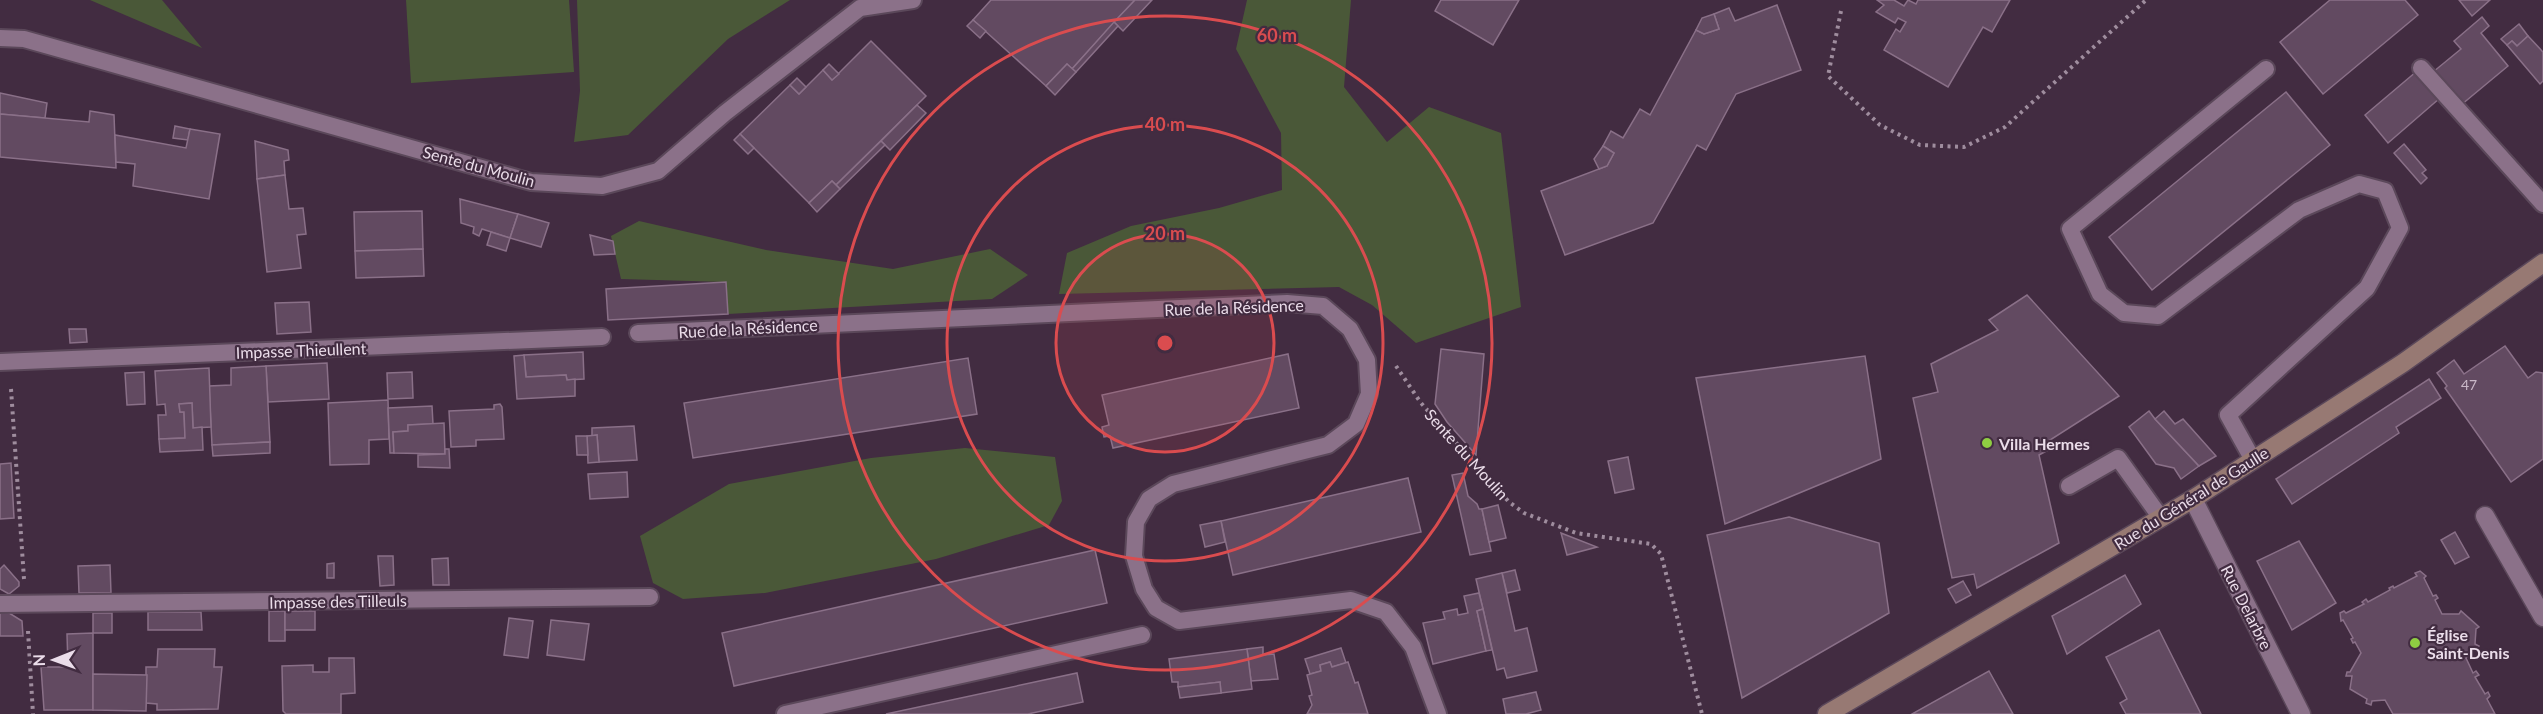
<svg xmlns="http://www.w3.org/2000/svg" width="2543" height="714" viewBox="0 0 2543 714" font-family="Lato,sans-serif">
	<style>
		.green { fill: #4a5838 }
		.building { fill: #624a61; stroke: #8a7088; stroke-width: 1.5 }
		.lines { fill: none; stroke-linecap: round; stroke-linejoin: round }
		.service-casing { stroke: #5b485a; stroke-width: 20 }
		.minor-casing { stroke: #5b485a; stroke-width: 21 }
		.secondary-casing { stroke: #5b485a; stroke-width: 21 }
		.path { stroke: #9f8d9e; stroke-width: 4; stroke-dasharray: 3 4.5; stroke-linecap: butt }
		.service { stroke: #8b7189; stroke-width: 16 }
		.minor { stroke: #8b7189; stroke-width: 18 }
		.secondary { stroke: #977973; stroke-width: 18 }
		.ring { fill: none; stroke: #da4c4f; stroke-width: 3 }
		.poi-dot { fill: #8fcd42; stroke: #422c41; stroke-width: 2 }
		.labels { text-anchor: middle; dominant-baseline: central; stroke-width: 4.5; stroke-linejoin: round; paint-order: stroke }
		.number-label { font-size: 14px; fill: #c9b8c8 }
		.street-label { font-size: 16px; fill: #ebddea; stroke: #422c41 }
		.poi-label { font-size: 16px; font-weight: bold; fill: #ebddea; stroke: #422c41; text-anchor: start }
		.centre { fill: #da4c4f; stroke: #422c41; stroke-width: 3 }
		.ring-label { font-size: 18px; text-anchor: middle; font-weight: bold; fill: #da4c4f; stroke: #422c41; stroke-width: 4.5; stroke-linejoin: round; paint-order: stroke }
	</style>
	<rect width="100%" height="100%" fill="#422c41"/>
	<g class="green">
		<path d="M90,0H162L202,48Z"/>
		<path d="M406,0H569L574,72L411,83Z"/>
		<path d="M577,0H790L728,39L628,135L574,142L580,91Z"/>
		<path d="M1247,0H1351L1344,87L1387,142L1429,107L1501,133L1521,307L1416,343L1372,305L1339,287L1059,294L1067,253L1131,226L1219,208L1282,190L1281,133L1236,49Z"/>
		<path d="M639,221L766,250L893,269L990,249L1028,275L992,299L728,314L726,282L621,279L611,236Z"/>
		<path d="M965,448L1055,457L1062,501L1049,525L936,559L765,593L683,599L653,583L640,536L729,484L871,458Z"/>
	</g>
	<g class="building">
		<path d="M991,0H1135L1072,69L1067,64L1046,86L973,20Z"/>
		<path d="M1135,0H1152L1123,31L1114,22Z"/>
		<path d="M1441,0H1519L1493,45L1435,11Z"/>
		<path d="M1877,0H1894L1904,6L1908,0L1916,4L1918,0H2010L1992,32L1983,27L1948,87L1884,50L1896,29L1900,32L1906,22L1898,18L1895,23L1876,12L1884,5Z"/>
		<path d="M2330,0H2405L2418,15L2323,94L2280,42Z"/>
		<path d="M2459,0H2490L2472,16Z"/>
		<path d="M1777,5L1801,70L1736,94L1706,150L1697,145L1653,223L1565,255L1541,191L1607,166L1614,153L1603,146L1611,131L1623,138L1640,109L1650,115L1696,30L1704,34L1719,29L1714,14L1729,8L1735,21Z"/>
		<path d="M1714,14L1719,29L1704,34L1696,30L1702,18Z"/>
		<path d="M2482,17L2489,26L2481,33L2508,66L2461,105L2433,72L2461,49L2454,41Z"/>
		<path d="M973,20L986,31L980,38L967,26Z"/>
		<path d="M1114,22L1118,26L1076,72L1072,69Z"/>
		<path d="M2519,24L2528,36L2517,46L2512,41L2507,45L2501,39Z"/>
		<path d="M2528,36L2543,52V81L2540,84L2507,45L2512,41L2517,46Z"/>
		<path d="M871,41L926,96L836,185L832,181L809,203L740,134L790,85L799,94L823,70L832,80Z"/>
		<path d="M829,64L839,74L832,80L823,70Z"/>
		<path d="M1067,64L1076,72L1055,95L1046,86Z"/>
		<path d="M2417,71L2440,98L2388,143L2365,115Z"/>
		<path d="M797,78L806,87L799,94L790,85Z"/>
		<path d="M2286,92L2330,145L2152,290L2109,237Z"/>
		<path d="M0,93L47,103L45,118L0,114Z"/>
		<path d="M917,105L926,113L890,150L881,141Z"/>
		<path d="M90,111L114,115L116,168L0,157V114L89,122Z"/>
		<path d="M175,126L190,129L188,140L173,138Z"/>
		<path d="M190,129L220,134L209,199L133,186L135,164L116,162L115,135L186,148Z"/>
		<path d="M740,134L754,148L748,154L734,140Z"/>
		<path d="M255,141L288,150L289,160L284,161L285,175L257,179Z"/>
		<path d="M881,141L885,145L840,189L836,185Z"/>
		<path d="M2404,144L2426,170L2422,173L2427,178L2421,184L2394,153Z"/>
		<path d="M1603,146L1614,153L1607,166L1599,169L1594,159Z"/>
		<path d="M285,175L289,209L303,208L306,234L297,235L301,268L267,272L257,179Z"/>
		<path d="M832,181L840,189L817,212L809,203Z"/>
		<path d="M460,199L518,214L510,238L482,229L479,236L473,233L474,227L461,223Z"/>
		<path d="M422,211L423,249L355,251L354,212Z"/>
		<path d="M518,214L549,223L541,247L510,238Z"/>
		<path d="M491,232L510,238L506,251L487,245Z"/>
		<path d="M590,235L613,241L615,254L594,255Z"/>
		<path d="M423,249L424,276L356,278L355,251Z"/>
		<path d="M726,282L728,314L608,320L606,289Z"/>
		<path d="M2027,295L2119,396L2050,440L2054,447L2039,455L2059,543L1977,588L1974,574L1952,578L1913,398L1938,392L1931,364L1998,330L1989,320Z"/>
		<path d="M309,302L311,332L277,334L275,303Z"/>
		<path d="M69,329H86L87,342L70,343Z"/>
		<path d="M2505,346L2528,378L2536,372L2543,373V459L2511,482L2445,388L2447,386L2437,373L2454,360L2464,374Z"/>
		<path d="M1441,349L1484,354L1476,455L1447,422L1435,404Z"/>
		<path d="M583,352L584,379L567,380L566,375L526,377L524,355Z"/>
		<path d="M1288,354L1299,408L1113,448L1110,436L1104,437L1102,427L1109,425L1102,395Z"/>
		<path d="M524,355L526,377L566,375L567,380L575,379V396L517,399L514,356Z"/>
		<path d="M1865,356L1881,459L1725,524L1696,378Z"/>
		<path d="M968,358L977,414L693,458L684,403Z"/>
		<path d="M327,363L329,399L268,402L266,366Z"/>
		<path d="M266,366L270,442L212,445L209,386L231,385V368Z"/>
		<path d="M209,368L211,427L193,428L192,403L179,404L180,412H184L185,438L159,439L158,415H166L165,404L157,405L155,371Z"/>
		<path d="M144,372L145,404L127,405L125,373Z"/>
		<path d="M412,372L413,398L388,399L387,373Z"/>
		<path d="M2429,379L2441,398L2396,427L2399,433L2292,504L2276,479Z"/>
		<path d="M388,400L389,439L369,440V464L330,465L328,403Z"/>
		<path d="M192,403L193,428L202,427L203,450L160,452L159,439L185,438L184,412H180L179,404Z"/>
		<path d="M500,404L502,407L504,439L476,440V446L451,447L449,411L494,409V405Z"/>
		<path d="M432,406L433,424L408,425V431L393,432L394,453H390L388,408Z"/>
		<path d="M2149,411L2155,419L2199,466L2181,479L2174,468L2156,464L2129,427Z"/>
		<path d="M2164,411L2175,424L2183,419L2216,456L2199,466L2155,419Z"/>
		<path d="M444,423L445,454L394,453L393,432L408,431V425Z"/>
		<path d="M634,426L637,460L599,462L597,435L592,436V428Z"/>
		<path d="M597,435L599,462L588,463L587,436Z"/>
		<path d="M576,436H587L588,455H577Z"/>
		<path d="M270,442V453L213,456L212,445Z"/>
		<path d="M445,449H449L450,468L418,467V455L445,454Z"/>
		<path d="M1628,457L1634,489L1615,493L1608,461Z"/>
		<path d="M11,463L14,518L0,519V464Z"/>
		<path d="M627,472L628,497L590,499L588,474Z"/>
		<path d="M1463,473L1468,496L1477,504L1479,509H1482L1491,551L1470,555L1452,475Z"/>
		<path d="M1408,478L1421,532L1233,575L1221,521Z"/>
		<path d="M1498,505L1506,538L1489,542L1482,509Z"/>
		<path d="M1789,517L1879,543L1889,613L1742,698L1707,535Z"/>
		<path d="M1221,521L1225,542L1205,547L1200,525Z"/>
		<path d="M2455,532L2469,557L2455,564L2441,540Z"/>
		<path d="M1561,533L1597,547L1567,555Z"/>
		<path d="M2299,541L2336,603L2292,630L2257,561Z"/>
		<path d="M1095,550L1107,603L734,686L722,633Z"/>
		<path d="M378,556H393L394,585L380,586Z"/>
		<path d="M448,558L449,585H433L432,559Z"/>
		<path d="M334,563V578H327V564Z"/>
		<path d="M4,565L19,582V586L9,594L0,589V569Z"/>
		<path d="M110,565L111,593H79L78,566Z"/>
		<path d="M1515,570L1520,590L1507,593L1502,573Z"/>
		<path d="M2420,571L2426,576L2424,578L2433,596L2436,595L2438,598L2435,600L2442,614H2459L2461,611L2479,627L2476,629L2475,644L2479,646L2477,650L2473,649L2466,658L2473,673L2476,671L2479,675L2475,677L2485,694L2488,692L2490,696L2487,699L2495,714H2393L2385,700L2372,701L2371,705L2366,703L2367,699L2350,689L2352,676H2346L2347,672H2350L2361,653L2355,642L2353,643L2351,639L2353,638L2343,620L2341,621L2340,613L2344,611L2346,613L2364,604L2362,602L2366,599L2368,602L2390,590L2389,588L2393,586L2394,588L2417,576L2415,573Z"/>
		<path d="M1502,573L1515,631L1527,628L1537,671L1507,678L1504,668L1497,670L1476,579Z"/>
		<path d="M2125,575L2141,604L2067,654L2052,616Z"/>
		<path d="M1963,581L1971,595L1956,603L1948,589Z"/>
		<path d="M1479,593L1483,609L1477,611L1486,651L1433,664L1423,623L1445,619L1443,612L1457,609L1458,615L1468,613L1464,596Z"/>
		<path d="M1483,609L1492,650L1486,651L1477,611Z"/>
		<path d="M0,611H6L22,621L23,636H0Z"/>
		<rect x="269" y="611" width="16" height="30"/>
		<rect x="285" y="611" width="30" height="19"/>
		<path d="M148,612H201L202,630H148Z"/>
		<rect x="93" y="613" width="19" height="20"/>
		<path d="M509,618L533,621L528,658L504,655Z"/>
		<path d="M551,620L589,624L584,660L547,655Z"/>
		<path d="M2159,630L2201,714H2126L2120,703L2127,699L2106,657Z"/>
		<path d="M93,633V710H44L41,667H68L67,634Z"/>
		<path d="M1263,647V655L1274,654L1278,679L1251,681L1247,649Z"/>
		<path d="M1341,648L1346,663L1332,667L1330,662L1320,665L1321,671L1310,674L1305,659Z"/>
		<path d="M158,649H215L214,667H222L218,709L157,710V704L146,703V667H157Z"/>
		<path d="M1247,649L1252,689L1221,693L1220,682L1178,687V682H1172L1169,659Z"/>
		<path d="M329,658H354L355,693L341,694V714H286L283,711L282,666L313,665V672H329Z"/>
		<path d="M1330,662L1332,667L1348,662L1355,683L1358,682L1368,714H1307L1312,705L1309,696L1312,695L1307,675L1321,671L1320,665Z"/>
		<path d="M1989,671L2013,714H1912Z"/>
		<path d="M1077,673L1083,702L1028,714H886Z"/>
		<path d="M93,674L147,675L146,711L93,710Z"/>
		<path d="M1220,682L1221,693L1180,698L1178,687Z"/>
		<path d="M1536,692L1541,710L1526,714H1506L1503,699Z"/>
	</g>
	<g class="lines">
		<g class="service-casing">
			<g id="service">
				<path d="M0,38L24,39L531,182L602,186L658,171L725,113L860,8L913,0"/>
				<path d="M2421,68L2543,204"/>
				<path d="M638,333L1287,303L1323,306L1350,329L1367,360L1369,394L1356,424L1328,445L1173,484L1149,499L1136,522L1134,556L1144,589L1156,608L1179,621L1351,600L1386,612L1413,647L1438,714"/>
				<path d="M0,362L602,337"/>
				<path d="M2253,460L2228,415L2367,288L2400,228L2385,191L2359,184L2299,210L2158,316L2124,313L2100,294L2070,229L2266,69"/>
				<path d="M2069,486L2118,458L2161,518"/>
				<path d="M0,604L650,597"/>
				<path d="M785,714L1142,635"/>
			</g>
		</g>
		<g class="minor-casing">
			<g id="minor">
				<path d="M2193,499L2301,714"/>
				<path d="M2485,516L2543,617"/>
			</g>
		</g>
		<g class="secondary-casing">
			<path id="secondary" d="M1827,714L2193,499L2403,363L2543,263"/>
		</g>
		<g class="path">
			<path d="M1841,11L1828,76L1880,125L1920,145L1964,147L2005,127L2146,0"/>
			<path d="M1396,366L1421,403L1509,502L1524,513L1576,533L1651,544L1661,554L1702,714"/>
			<path d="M11,389L24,579"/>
			<path d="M28,631L33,714"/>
		</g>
		<use href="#service" class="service"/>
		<use href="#minor" class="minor"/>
		<use href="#secondary" class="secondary"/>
	</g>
	<circle cx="1165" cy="343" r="109" fill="#da4c4f" fill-opacity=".12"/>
	<g class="ring">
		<circle cx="1165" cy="343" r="109"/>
		<circle cx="1165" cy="343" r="218"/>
		<circle cx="1165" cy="343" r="327"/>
	</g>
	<g class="poi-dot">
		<circle cx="1987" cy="443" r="6"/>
		<circle cx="2415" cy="643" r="6"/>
	</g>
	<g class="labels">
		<g class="number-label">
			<text x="2469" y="384">47</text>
		</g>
		<g class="street-label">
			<text transform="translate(479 166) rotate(15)">Sente du Moulin</text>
			<text transform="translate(1234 307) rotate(-2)">Rue de la Résidence</text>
			<text transform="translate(748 328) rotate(-3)">Rue de la Résidence</text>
			<text transform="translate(301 350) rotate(-2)">Impasse Thieullent</text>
			<text transform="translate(1467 454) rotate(48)">Sente du Moulin</text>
			<text transform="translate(2191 498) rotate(-32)">Rue du Général de Gaulle</text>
			<text transform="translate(338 601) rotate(-1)">Impasse des Tilleuls</text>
			<text transform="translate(2247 607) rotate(63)">Rue Delarbre</text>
		</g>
		<g class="poi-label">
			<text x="1999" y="443">Villa Hermes</text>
			<text x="2427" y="634">Église<tspan x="2427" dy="18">Saint-Denis</tspan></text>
		</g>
	</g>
	<circle cx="1165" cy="343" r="9" class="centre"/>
	<g class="ring-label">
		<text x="1277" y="42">60 m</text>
		<text x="1165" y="131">40 m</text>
		<text x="1165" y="240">20 m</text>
	</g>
	<g transform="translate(54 660) rotate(269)" stroke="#422c41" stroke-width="4.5" paint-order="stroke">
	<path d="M0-4.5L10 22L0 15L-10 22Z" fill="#ebddea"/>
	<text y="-9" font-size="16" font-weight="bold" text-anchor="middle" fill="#ebddea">N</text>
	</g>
</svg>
